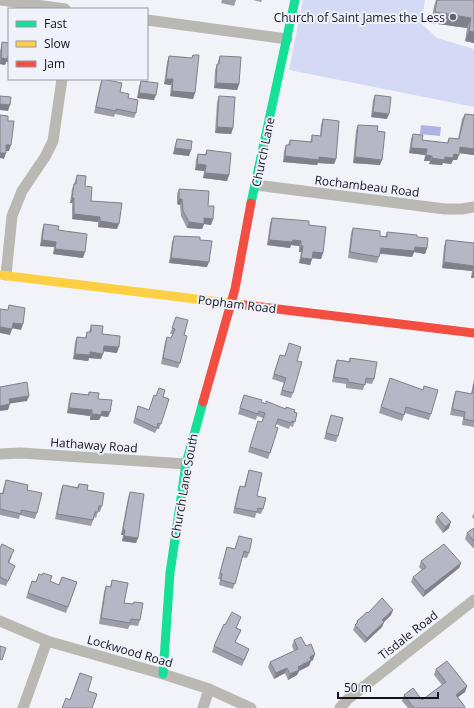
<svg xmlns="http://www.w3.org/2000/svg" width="474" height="708" viewBox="0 0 474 708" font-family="'Open Sans',sans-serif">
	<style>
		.green { fill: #d4d9f6 }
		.water { fill: #adb3e2 }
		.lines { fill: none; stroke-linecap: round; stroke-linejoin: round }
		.street { stroke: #bab8b3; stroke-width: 11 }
		.fast { stroke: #16e098; stroke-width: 9 }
		.slow { stroke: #ffcf43; stroke-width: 9 }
		.jam { stroke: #f24e42; stroke-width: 9 }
		.wall { fill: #9c9da9 }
		.shaded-wall { fill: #7f808a }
		.building { fill: #b5b7c5; stroke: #7f808a }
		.poi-dot { fill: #61626a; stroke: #eff1fb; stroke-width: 1.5 }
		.labels { text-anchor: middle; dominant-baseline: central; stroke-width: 4; stroke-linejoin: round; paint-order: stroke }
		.poi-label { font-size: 12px; fill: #13141d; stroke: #eff1fb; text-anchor: end }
		.street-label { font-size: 12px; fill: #13141d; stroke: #eff1fb }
	</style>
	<rect width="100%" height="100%" fill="#f2f3f8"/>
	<path class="green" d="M303,0H425L421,23L437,38L474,49V107L289,70Z"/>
	<path class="water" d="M421,125L441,127L440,136L420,134Z"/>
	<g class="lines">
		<g class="street">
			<path d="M0,0L65,9"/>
			<path d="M147,20L287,39"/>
			<path d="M256,185L445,209H462L474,207"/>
			<path d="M6,275L12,216L22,191L45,157L53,141L62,79"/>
			<path d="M0,454L21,453L186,464"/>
			<path d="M0,621L47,641L163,674L209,689L251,708"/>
			<path d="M23,708L47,641"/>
			<path d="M203,708L209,689"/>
			<path d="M340,708L348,699L474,600"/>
		</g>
		<g class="fast">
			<path d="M251,203L295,0"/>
			<path d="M163,674L170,573L186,464L203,402"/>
		</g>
		<path class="slow" d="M0,275L245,305"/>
		<g class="jam">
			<path d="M245,305L474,333"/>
			<path d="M203,402L235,289L251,203"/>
		</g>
	</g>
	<g class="wall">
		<path d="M222,0H236L234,6L221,3Z"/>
		<path d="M253,0H262L261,2Z"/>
		<path d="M436,0H474V43L465,41L467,28L431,23L434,6Z"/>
		<path d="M9,41V62H6L5,65L0,64V51L2,42L8,43Z"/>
		<path d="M193,55L195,93L193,99L170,96L171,85L164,84L167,62L169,56L191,58Z"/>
		<path d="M220,56L239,84L237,90L214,88L215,70L217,64H218V61Z"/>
		<path d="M102,79L128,98L136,113L134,118L115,114L114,117L94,113L100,85Z"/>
		<path d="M141,81L154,100L137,98L139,86Z"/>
		<path d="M375,95L387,119L371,117L373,100Z"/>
		<path d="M219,96L233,128L231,134L215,133L217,102Z"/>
		<path d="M465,114L474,115V155L459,153L457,160H453L451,164L443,163L442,165L429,164L430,161H424L425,155L409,153L411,139L413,134L422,140L447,143L449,138L458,139L462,119Z"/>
		<path d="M323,119L336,159L334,164L318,163L317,165L283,162L284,151L286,145H288L290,140L310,142L312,135L320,136L321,125Z"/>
		<path d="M358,125L377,131L380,165L353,163L356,130Z"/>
		<path d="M177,139L189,156L173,154L175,145Z"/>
		<path d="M207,150L229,175L227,181L203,178L204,171L195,170L196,159L198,154H205Z"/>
		<path d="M77,175L85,186L91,201L117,229L98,227V222L72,219V203H70L72,189L74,184Z"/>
		<path d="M179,189L208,206L213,219L211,225L204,224L202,229L187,228L181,216L180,205L177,204V194Z"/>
		<path d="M272,218L309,225L323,253L321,259L312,258L310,265L299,263L301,252H299V246L291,245L290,248L267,245L270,223Z"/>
		<path d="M44,224L58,230L83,258L53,254L54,247L40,246L42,230Z"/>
		<path d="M353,228L380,236L385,237L387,232L417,237L427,248L425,254L414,252L412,257L380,254L377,263L348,258L351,233Z"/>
		<path d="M174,236L207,267L169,263L172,242Z"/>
		<path d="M446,240L474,243V278H471L472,271L442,268L444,246Z"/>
		<path d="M176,317L184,335L180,363L178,368L161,364L165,342L167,337L171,338L173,334H170Z"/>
		<path d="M91,325L102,334L117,353L103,351L101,359L89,358L88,361L73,359L75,342L77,337L85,338L87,332H89Z"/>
		<path d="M280,355L297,361L293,393L291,398L280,395L284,383L272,379Z"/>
		<path d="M350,358L374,379L372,384L365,383L363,390L346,388V384L332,382L335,365L337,360L349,361Z"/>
		<path d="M390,378L431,414L429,420L405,413L402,421L379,413Z"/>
		<path d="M474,379V427L462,425L463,417L450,415L454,396L456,391L471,394Z"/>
		<path d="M89,392L98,399L110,412L108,417L101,416L99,420H90V416L67,413L69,399L71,393L88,395Z"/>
		<path d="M244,395L261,402L297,413L293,427L290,426L289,429L276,424L275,427L278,428L268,459L248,452L256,427L262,422L263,418L257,416L256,420L238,414Z"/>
		<path d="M156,396L163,397L169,399L159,429H157L155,433L133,423L138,406L149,410Z"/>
		<path d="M331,415L338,436L336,442L324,439Z"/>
		<path d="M249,470L257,496L263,509L261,514L256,513L255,518L233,513L238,491L240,486L244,487Z"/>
		<path d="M6,480L27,490L37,513L35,519L20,515L19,519L0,515V493H2Z"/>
		<path d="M79,484L87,490L102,506L100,512L98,511L96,518L94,517L91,526L55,519L61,490L63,485L77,487Z"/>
		<path d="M130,492L138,538L136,543L122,541L123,535H121L128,498Z"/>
		<path d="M474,513V519L472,517Z"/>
		<path d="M437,517L449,528L443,533L435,522Z"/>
		<path d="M474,528V548H473L465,539L467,533Z"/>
		<path d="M239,536L249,553L247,558L242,557L233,589L219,585L220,579H218L227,547L235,549Z"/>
		<path d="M0,548L12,556L9,563L15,566L6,586L0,584Z"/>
		<path d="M421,561L461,563L459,568L423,597L411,582L413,577L422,570L419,567Z"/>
		<path d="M112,580L124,603L133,604L134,602L140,620L138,626L130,625L128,629L99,624L104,592L106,586L110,587Z"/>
		<path d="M32,581L36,582L50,581L59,585L77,582L66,613L26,598Z"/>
		<path d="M393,610L391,615L384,622L382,627L365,643L353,630L357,621L368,613Z"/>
		<path d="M239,622L236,629L241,630L235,642L249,649L242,666L212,652L214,646L225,625Z"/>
		<path d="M294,640L306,646L313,660L311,661L309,666L299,671L297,675L288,680L285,673L274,679L268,667L270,662L294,651L292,646Z"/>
		<path d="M436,669L467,686L465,692L458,697L465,708H408L402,701L404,695L422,700L442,685L434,675Z"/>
	</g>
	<g class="shaded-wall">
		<path d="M435,12L471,18L467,28L431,23Z"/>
		<path d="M469,31L474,32V43L465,41Z"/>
		<path d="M8,56H9V62H6L5,65L0,64L1,58Z"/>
		<path d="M166,79H173L171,85L164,84Z"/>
		<path d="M216,83L239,84L237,90L214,88Z"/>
		<path d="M172,91L195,93L193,99L170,96Z"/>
		<path d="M139,93L156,95L154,100L137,98Z"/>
		<path d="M0,104L10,105L8,111L0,110Z"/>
		<path d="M373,112L389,114L387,119L371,117Z"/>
		<path d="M217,127L233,128L231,134L215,133Z"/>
		<path d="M6,145H11L9,151H4Z"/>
		<path d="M460,147L474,149V155L458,153Z"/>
		<path d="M175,148L191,150L189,156L173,154Z"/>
		<path d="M411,148L427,149L425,155L409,153Z"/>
		<path d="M0,153H6L4,159L0,158Z"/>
		<path d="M454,154L459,155L457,160H453L451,164L443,163L442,165L429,164L432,158Z"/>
		<path d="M426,155L432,156L430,161H424Z"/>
		<path d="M285,156L319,157L336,159L334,164L318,163L317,165L283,162Z"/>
		<path d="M355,157L382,160L380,165L353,163Z"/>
		<path d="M197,164L206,165L204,171L195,170Z"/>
		<path d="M205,173L229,175L227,181L203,178Z"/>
		<path d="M72,198H74L72,203H70Z"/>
		<path d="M179,199H182L180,205L177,204Z"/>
		<path d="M74,214L100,217L98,222L72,219Z"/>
		<path d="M204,218L213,219L211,225L204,224L202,229L187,228L189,222Z"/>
		<path d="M100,221L119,224L117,229L98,227Z"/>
		<path d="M42,240L56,242L54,247L40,246Z"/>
		<path d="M269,240H293L301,241L299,246L291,245L290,248L267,245Z"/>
		<path d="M301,246H303L301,252H299Z"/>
		<path d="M415,247L427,248L425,254L414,252L412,257L379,253L381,248Z"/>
		<path d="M55,249L85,252L83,258L53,254Z"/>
		<path d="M313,252L323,253L321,259L311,258Z"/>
		<path d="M171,258L209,262L207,267L169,263Z"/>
		<path d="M301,258L312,259L310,265L299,263Z"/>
		<path d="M444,262L474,266L472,271L442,268Z"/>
		<path d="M473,272H474V278H471Z"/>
		<path d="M13,323L23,324L21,330L11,328Z"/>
		<path d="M0,327L12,329L10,335L0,333Z"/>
		<path d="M104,346L119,347L117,353L102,351Z"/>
		<path d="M90,352L103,354L101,359L89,358L88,361L73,359L75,354Z"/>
		<path d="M29,396L27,401L7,404L9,399Z"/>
		<path d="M10,404L8,410L0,411V406Z"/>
		<path d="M69,408L92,410L90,416L67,413Z"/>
		<path d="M102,411L110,412L108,417L101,416L99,420H90L92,414Z"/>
		<path d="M451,522L449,528L443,533L445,527Z"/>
		<path d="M123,529L125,530L123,535H121Z"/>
		<path d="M124,536L138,538L136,543L122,541Z"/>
		<path d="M461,563L459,568L423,597L425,591Z"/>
		<path d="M393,610L391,615L384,622L382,627L365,643L367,638L382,620Z"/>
		<path d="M315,654L313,660L311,661L309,666L299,671L297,675L288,680L290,674L310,657Z"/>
		<path d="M287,668L285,673L274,679L276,673Z"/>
		<path d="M467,686L465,692L454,700L456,695Z"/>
	</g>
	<g class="building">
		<path d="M437,0H474V32L469,31L471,18L435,12Z"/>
		<path d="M2,42L9,43V56H8L7,59L1,58Z"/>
		<path d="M193,55H199L195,93L172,91L173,79H166L169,56L192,58Z"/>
		<path d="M220,56L241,57L239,84L216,83L217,64H219Z"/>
		<path d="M102,79L122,83L120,92L129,94L128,98L138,100L136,113L116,109V111L96,107Z"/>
		<path d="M141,81L158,83L156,95L139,93Z"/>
		<path d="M375,95L391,97L389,114L373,112Z"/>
		<path d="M0,96L11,97L10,105L0,104Z"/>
		<path d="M219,96L235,97L233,128L217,127Z"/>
		<path d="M465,114L474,115V149L460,147L459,155L454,154L453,158L445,157L444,160L432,158V156L426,155L427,149L411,148L413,134L423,135L422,140L448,143L449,138L459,139Z"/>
		<path d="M0,115L8,116V121H14L11,145H6V153H0Z"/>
		<path d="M323,119L339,121L336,159L319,157V160L285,156L286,145H290V140L312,142V135L321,136Z"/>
		<path d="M358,125L378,126L377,131L385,132L382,160L355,157Z"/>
		<path d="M177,139L192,141L191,150L175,148Z"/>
		<path d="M207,150L231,153L229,175L205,173L206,165L197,164L198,154L206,155Z"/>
		<path d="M77,175L86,176L85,186L92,187L91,201L122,203L119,224L100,221V217L74,214V198H72L74,184H76Z"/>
		<path d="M179,189L209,191L208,206H214L213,219L204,218V224L189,222L183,211L182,199H179Z"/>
		<path d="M272,218L309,221V225L326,227L323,253L313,252L312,259L301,258L303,246H301V241L293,240L292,242L269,240Z"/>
		<path d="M44,224L59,226L58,230L87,234L85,252L55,249L56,242L42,240Z"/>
		<path d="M353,228L380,231V236L387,237V232L417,235V237L428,238L427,248L415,247L414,251L381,248L379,257L350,252Z"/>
		<path d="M174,236L200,237V240L212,241L209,262L171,258Z"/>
		<path d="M446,240L474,243V272H473L474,266L444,262Z"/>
		<path d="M9,305L25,308L23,324L13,323L12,329L0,327V309L8,310Z"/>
		<path d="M176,317L188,320L184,335L187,336L180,363L163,358L167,337L171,338L175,329L172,328Z"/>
		<path d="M91,325L103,326L102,334L120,336L119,347L104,346L103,354L90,352V355L75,354L77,337L86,338L87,332H91Z"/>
		<path d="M289,343L301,347L297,361L302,362L293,393L282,390L286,378L274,374L280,355L285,356Z"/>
		<path d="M350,358L377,362L374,379L366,378L365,385L348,382V379L334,377L337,360L350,362Z"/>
		<path d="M390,378L423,390L424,386L438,390L431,414L406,407L404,415L381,407Z"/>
		<path d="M27,382L29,396L9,399L10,404L0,406V387Z"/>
		<path d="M474,384V421L464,419L465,412L452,409L456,391L472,394Z"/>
		<path d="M159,388L165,390L163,397L169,399L161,424L158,423L157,428L135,418L138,406L149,410L154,395L156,396Z"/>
		<path d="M89,392L99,393L98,399L112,400L110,412L102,411L101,415L92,414V410L69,408L71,393L89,395Z"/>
		<path d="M244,395L262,400L261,402L266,404V401L283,408L286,409V407L295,410L294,412L297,413L295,422L292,421L291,423L278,419L275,427L278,428L270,453L250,447L258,421L262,422L265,413L259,411L258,414L240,408Z"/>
		<path d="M331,415L343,418L338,436L326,433Z"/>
		<path d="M249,470L262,473L257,496L266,498L263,509L258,508L257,512L235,508L240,486L245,487Z"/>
		<path d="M6,480L28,485L27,490L42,493L37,513L21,510V514L0,509V493L3,494Z"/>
		<path d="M79,484L88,485L87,490L104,493L102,506H99L98,512H95L93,520L57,514L63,485L78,488Z"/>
		<path d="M130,492L144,494L138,538L124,536L125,530L123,529Z"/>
		<path d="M442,512L451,522L445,527L437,517Z"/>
		<path d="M474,528V541L467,533Z"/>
		<path d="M239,536L252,539L249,553L244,551L235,584L221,580L222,574L220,573L227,547L235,549Z"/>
		<path d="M2,544L14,550L8,562L15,566L8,581L0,577V548Z"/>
		<path d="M444,544L461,563L425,591L413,577L426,567L421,561Z"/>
		<path d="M43,573L52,576L50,581L59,585L62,577L77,582L68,607L28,593L32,581L36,582L39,574L42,575Z"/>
		<path d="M112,580L128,583L124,603L133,604L134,602L143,603L140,620L131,619L130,623L101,618L106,586L111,587Z"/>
		<path d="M382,598L393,610L382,620L384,622L367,638L355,625L358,622L357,621L367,612L368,613Z"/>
		<path d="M232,612L241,617L236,628L241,630L235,642L249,649L244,660L214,646L224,624L225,625Z"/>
		<path d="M301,637L306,646L311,644L315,654L310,657L311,660L298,667L299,670L290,674L287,668L276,673L270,662L298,649L294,640Z"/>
		<path d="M0,646L6,648L2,660L0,659Z"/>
		<path d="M447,661L467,686L456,695L465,707L464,708H414L404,695L413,688L422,700L446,682L436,669Z"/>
		<path d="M80,673L92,677L88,691L97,694L92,708H62L66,698L70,700Z"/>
	</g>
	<circle class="poi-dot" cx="453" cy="17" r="4"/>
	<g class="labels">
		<g class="poi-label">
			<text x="445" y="17">Church of Saint James the Less</text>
		</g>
		<g class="street-label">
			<text transform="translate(263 152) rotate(-78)">Church Lane</text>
			<text transform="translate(367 186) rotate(7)">Rochambeau Road</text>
			<text transform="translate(237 304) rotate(7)">Popham Road</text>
			<text transform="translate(94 445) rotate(4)">Hathaway Road</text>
			<text transform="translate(184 486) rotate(-80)">Church Lane South</text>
			<text transform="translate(408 635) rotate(-38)">Tisdale Road</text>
			<text transform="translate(130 651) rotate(16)">Lockwood Road</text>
		</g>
	</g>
	<rect x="8" y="8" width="140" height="72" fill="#eff1fb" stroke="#9799a2"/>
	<rect x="16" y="21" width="20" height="6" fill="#16e098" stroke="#9799a2"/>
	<text x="44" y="28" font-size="12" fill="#13141d">Fast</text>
	<rect x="16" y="41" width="20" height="6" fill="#ffcf43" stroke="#9799a2"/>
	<text x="44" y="48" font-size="12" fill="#13141d">Slow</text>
	<rect x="16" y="61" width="20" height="6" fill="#f24e42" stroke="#9799a2"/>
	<text x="44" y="68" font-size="12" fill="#13141d">Jam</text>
	<path d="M338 692v6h100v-6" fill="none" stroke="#13141d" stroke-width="2"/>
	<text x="344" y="692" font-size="12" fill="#13141d" stroke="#eff1fb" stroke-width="3" paint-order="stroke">50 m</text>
</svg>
